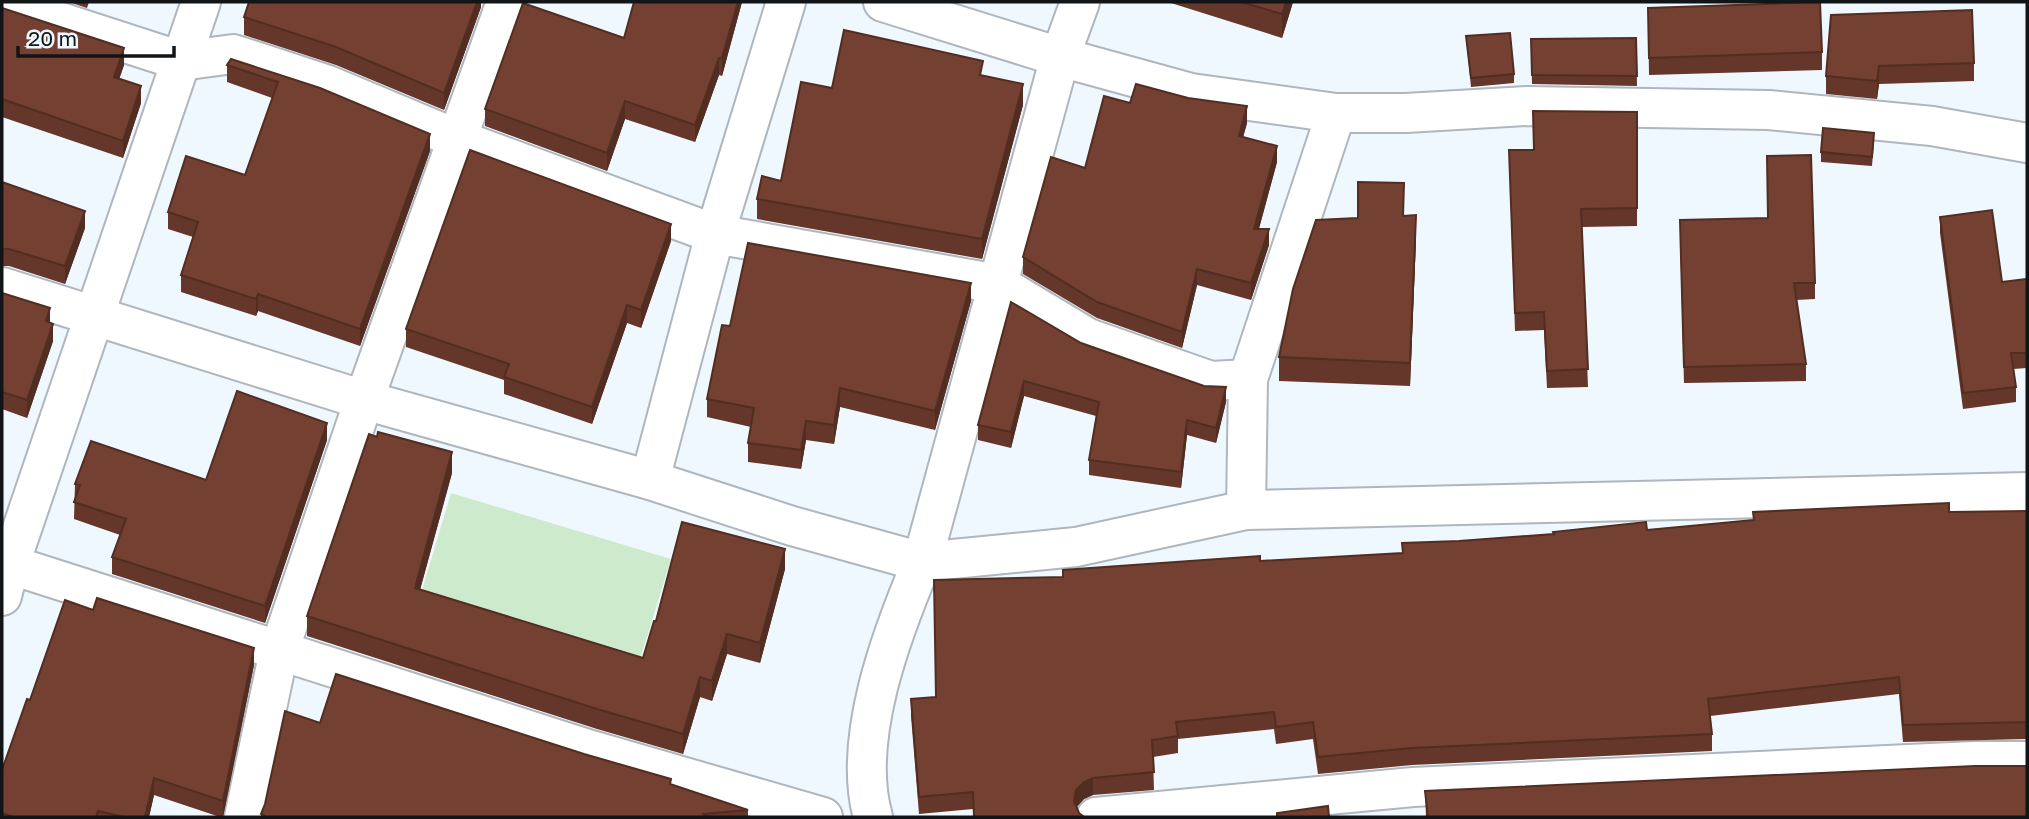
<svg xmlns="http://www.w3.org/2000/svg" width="2029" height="819" viewBox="0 0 2029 819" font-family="'Golos Text',sans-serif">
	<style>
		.green { fill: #ceeacd }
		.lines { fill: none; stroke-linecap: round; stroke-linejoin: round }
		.minor-casing { stroke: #afb6bd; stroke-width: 42 }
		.minor { stroke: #fff; stroke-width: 38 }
		.wall { fill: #64372a }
		.shaded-wall { fill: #512d22 }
		.building { fill: #744031; stroke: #512d22; stroke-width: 2 }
	</style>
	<rect width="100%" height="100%" fill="#f0f8ff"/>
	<path class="green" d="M451,493L671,559L638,666L419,600Z"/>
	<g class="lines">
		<g class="minor-casing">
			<g id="minor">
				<path d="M883,2L1060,57L1191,93L1336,113H1406L1527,106L1769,110L1932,126L2027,143"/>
				<path d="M2,3L181,61L233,54L328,85L457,139L715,234L998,284L1088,338L1211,381L1248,379"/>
				<path d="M2,287L364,400L650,480L792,526L922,562L1076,547L1246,510L2027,492"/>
				<path d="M650,480L715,234L786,2"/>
				<path d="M1246,510L1248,379L1336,113"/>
				<path d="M2,562L591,750L823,817"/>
				<path d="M2,596L10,564L201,2"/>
				<path d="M244,817L279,651L364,400L506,2"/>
				<path d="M873,817C851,740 892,633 922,562L1060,57L1080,2"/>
				<path d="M1096,817L1413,787L1974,761H2027"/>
			</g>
		</g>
		<use href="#minor" class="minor"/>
	</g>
	<g class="wall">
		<path d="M69,2H89L87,8Z"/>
		<path d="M481,2V7L444,110L336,65L244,35V17Z"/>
		<path d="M634,2H742L722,76L719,75L695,142L625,119L607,171L485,126V109L624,38Z"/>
		<path d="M1171,2H1293L1282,38L1171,3Z"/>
		<path d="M2,8L124,65L119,79L141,103L123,158L2,117Z"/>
		<path d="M1648,8L1822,52V70L1649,75Z"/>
		<path d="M1831,15L1974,63V81L1879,84L1877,99L1826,94V76Z"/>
		<path d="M1466,36L1514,74V83L1471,87Z"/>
		<path d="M1636,38L1637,86L1532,84L1531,39Z"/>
		<path d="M231,59L430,151L360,346L258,311L256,316L181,292V275L193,237L168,229V212L245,175L272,98L227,82V65Z"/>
		<path d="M983,76L1023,105L982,259L757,219V199L781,181L832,88Z"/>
		<path d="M1130,103L1247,123L1243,137L1277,162L1259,229L1269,245L1251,300L1197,285L1182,348L1097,318L1023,274V257Z"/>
		<path d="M1637,112V226L1582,227L1588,387L1547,388L1544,330L1515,331L1509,150H1534Z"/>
		<path d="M1874,142L1872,166L1821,162V152Z"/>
		<path d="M2,182L85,228L65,284L9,266H2Z"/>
		<path d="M1404,216L1416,239L1410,386L1279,381V357Z"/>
		<path d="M1940,217L2002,282L2027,279V368L2013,369L2016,387V402L1963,409L1940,233Z"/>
		<path d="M1680,236L1815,283V299L1796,300L1806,364V381L1684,383Z"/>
		<path d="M671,241L641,328L627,323L592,424L504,394V380L406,347V329Z"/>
		<path d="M2,293L50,323L53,341L27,418L2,409Z"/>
		<path d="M971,301L935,430L840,407L834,444L806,440L801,469L748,462V443L751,427L707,417V399L730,326Z"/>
		<path d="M1011,302L1081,343L1226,402L1216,443L1187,435L1181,488L1089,475V460L1096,416L1024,396L1011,448L978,440V425Z"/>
		<path d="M327,440L265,623L112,574V557L120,535L74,519L75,484L206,480Z"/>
		<path d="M452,473L420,590L643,658L656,621L785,569L760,663L727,654L712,701L700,697L683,754L597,729L307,636V616Z"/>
		<path d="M2027,511V739L1903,742L1899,694L1710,716L1712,734V751L1412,765L1318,774L1313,739L1276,744L1274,729L1178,739V753L1153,757L1154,790L1093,795L1084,799L1077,807L1079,813L1084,817H973V809L919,814L911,716V699L936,697L1063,577L1260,561L1402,553L1459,541L1949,512Z"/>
		<path d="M254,665L223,817H220L154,795L149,817H2V770L30,700Z"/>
		<path d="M320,723L671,785L748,810V817H261V814Z"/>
		<path d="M1425,791L2027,817H1426Z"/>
	</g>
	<g class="shaded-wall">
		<path d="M477,2H481V7L444,110V93Z"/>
		<path d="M738,2H742L722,76V58Z"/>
		<path d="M1286,2H1293L1282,38V14Z"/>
		<path d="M124,48V65L114,94V77Z"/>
		<path d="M719,58V75L695,142V125Z"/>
		<path d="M1879,66V84L1877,99V81Z"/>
		<path d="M1023,84V105L982,259V239Z"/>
		<path d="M141,86V103L123,158V141Z"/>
		<path d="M625,101V119L607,171V153Z"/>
		<path d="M1247,106V123L1239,152V136Z"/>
		<path d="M430,134V151L360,346V329Z"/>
		<path d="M1277,146V162L1254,246V229Z"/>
		<path d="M85,211V228L65,284V266Z"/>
		<path d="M1416,215V239L1410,386V363Z"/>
		<path d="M671,224V241L641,328V310Z"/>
		<path d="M1269,229V245L1251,300V283Z"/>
		<path d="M1197,269V285L1182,348V332Z"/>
		<path d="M971,283V301L935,430V411Z"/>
		<path d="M258,294V311L256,316V299Z"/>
		<path d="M627,305V323L592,424V407Z"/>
		<path d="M50,308V325L46,321Z"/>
		<path d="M53,324V341L27,418V400Z"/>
		<path d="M1024,381V396L1011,448V432Z"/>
		<path d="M1226,387V402L1216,443V428Z"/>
		<path d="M840,388V407L834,444V425Z"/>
		<path d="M1187,420V435L1181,488V472Z"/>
		<path d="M806,421V440L801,469V450Z"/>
		<path d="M327,423V440L265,623V606Z"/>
		<path d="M452,452V473L415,608V588Z"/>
		<path d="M785,549V569L760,663V643Z"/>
		<path d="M727,634V654L712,701V681Z"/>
		<path d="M254,648V665L223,817V801Z"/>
		<path d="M700,677V697L683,754V734Z"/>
		<path d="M154,778V795L149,817H145Z"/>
		<path d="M1093,778V795L1084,799L1076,807L1074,801L1076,790L1084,782Z"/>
	</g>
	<g class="building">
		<path d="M249,2H477L444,93L336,47L244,17Z"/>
		<path d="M634,2H738L722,58H719L695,125L625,101L607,153L485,109L523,3L624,38Z"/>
		<path d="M1241,2H1286L1282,14Z"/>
		<path d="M1820,2L1822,52L1649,58L1648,8Z"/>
		<path d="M2,8L124,48L114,77L141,86L123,141L2,99Z"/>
		<path d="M1972,10L1974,63L1879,66L1877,81L1826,76L1831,15Z"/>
		<path d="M844,30L983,61L980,75L1023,84L982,239L757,199L762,176L781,181L801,82L832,88Z"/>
		<path d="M1510,33L1514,74L1471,78L1466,36Z"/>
		<path d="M1636,38L1637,76L1532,75L1531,39Z"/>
		<path d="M231,59L320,88L430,134L360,329L258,294L256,299L181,275L198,222L168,212L186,156L245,175L278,82L227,65Z"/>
		<path d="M1136,84L1188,98L1247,106L1239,136L1277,146L1254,229H1269L1251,283L1197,269L1182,332L1097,302L1023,257L1051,157L1085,168L1104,96L1130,103Z"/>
		<path d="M1533,111L1637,112V208L1581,209L1588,369L1547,371L1544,312L1515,313L1509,150H1534Z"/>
		<path d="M1823,128L1874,133L1872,157L1821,152Z"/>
		<path d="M470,150L671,224L641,310L627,305L592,407L504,377L509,364L406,329Z"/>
		<path d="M1811,155L1815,283H1794L1806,364L1684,367L1680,220L1768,218L1767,156Z"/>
		<path d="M2,182L85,211L65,266L9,249H2Z"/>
		<path d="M1358,182L1404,183L1403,216L1416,215L1410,363L1279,357L1293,289L1316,220L1358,218Z"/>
		<path d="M1992,210L2002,282L2027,279V353H2011L2016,387L1963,393L1940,217Z"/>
		<path d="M748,243L971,283L935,411L840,388L834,425L806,421L801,450L748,443L754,408L707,399L722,325L730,326Z"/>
		<path d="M2,293L50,308L46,321L53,324L27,400L2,392Z"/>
		<path d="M1011,302L1081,343L1204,386L1226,387L1216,428L1187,420L1181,472L1089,460L1099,402L1024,381L1011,432L978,425Z"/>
		<path d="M237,391L327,423L265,606L112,557L126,519L74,502L80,485L75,484L91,441L206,480Z"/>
		<path d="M378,432L452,452L415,588L643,658L654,621H656L682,522L785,549L760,643L727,634L712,681L700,677L683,734L597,709L307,616L369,434L377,437Z"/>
		<path d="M1949,503V512L2027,511V722L1903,725L1899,677L1708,699L1712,734L1412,748L1318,757L1313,722L1276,727L1274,712L1176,722L1178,736L1152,740L1154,772L1093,778L1084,782L1076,790L1074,801L1079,813L1084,817H974L973,792L919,797L911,699L936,697L934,580L1063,577V570L1260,556V561L1403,553L1402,543L1459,541L1554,534L1553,532L1646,522L1647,530L1754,520L1753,512Z"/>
		<path d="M97,598L254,648L223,801L154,778L145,817H125L98,811L96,817H14L2,813V770L27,699L30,700L65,600L93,610Z"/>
		<path d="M336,674L584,754L671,779L670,784L748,810L702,814L712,817H263L264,815L261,814L265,804L285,711L320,723Z"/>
		<path d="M1975,766H2027V817H1428L1425,791Z"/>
		<path d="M1328,806L1329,817H1274H1277V813Z"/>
	</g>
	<rect width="2029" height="819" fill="none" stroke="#121517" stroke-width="7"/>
	<path d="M18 46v10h156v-10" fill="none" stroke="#121517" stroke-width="3.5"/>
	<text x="28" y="46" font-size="21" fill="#121517" stroke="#f0f8ff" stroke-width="5" paint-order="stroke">20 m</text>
</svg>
